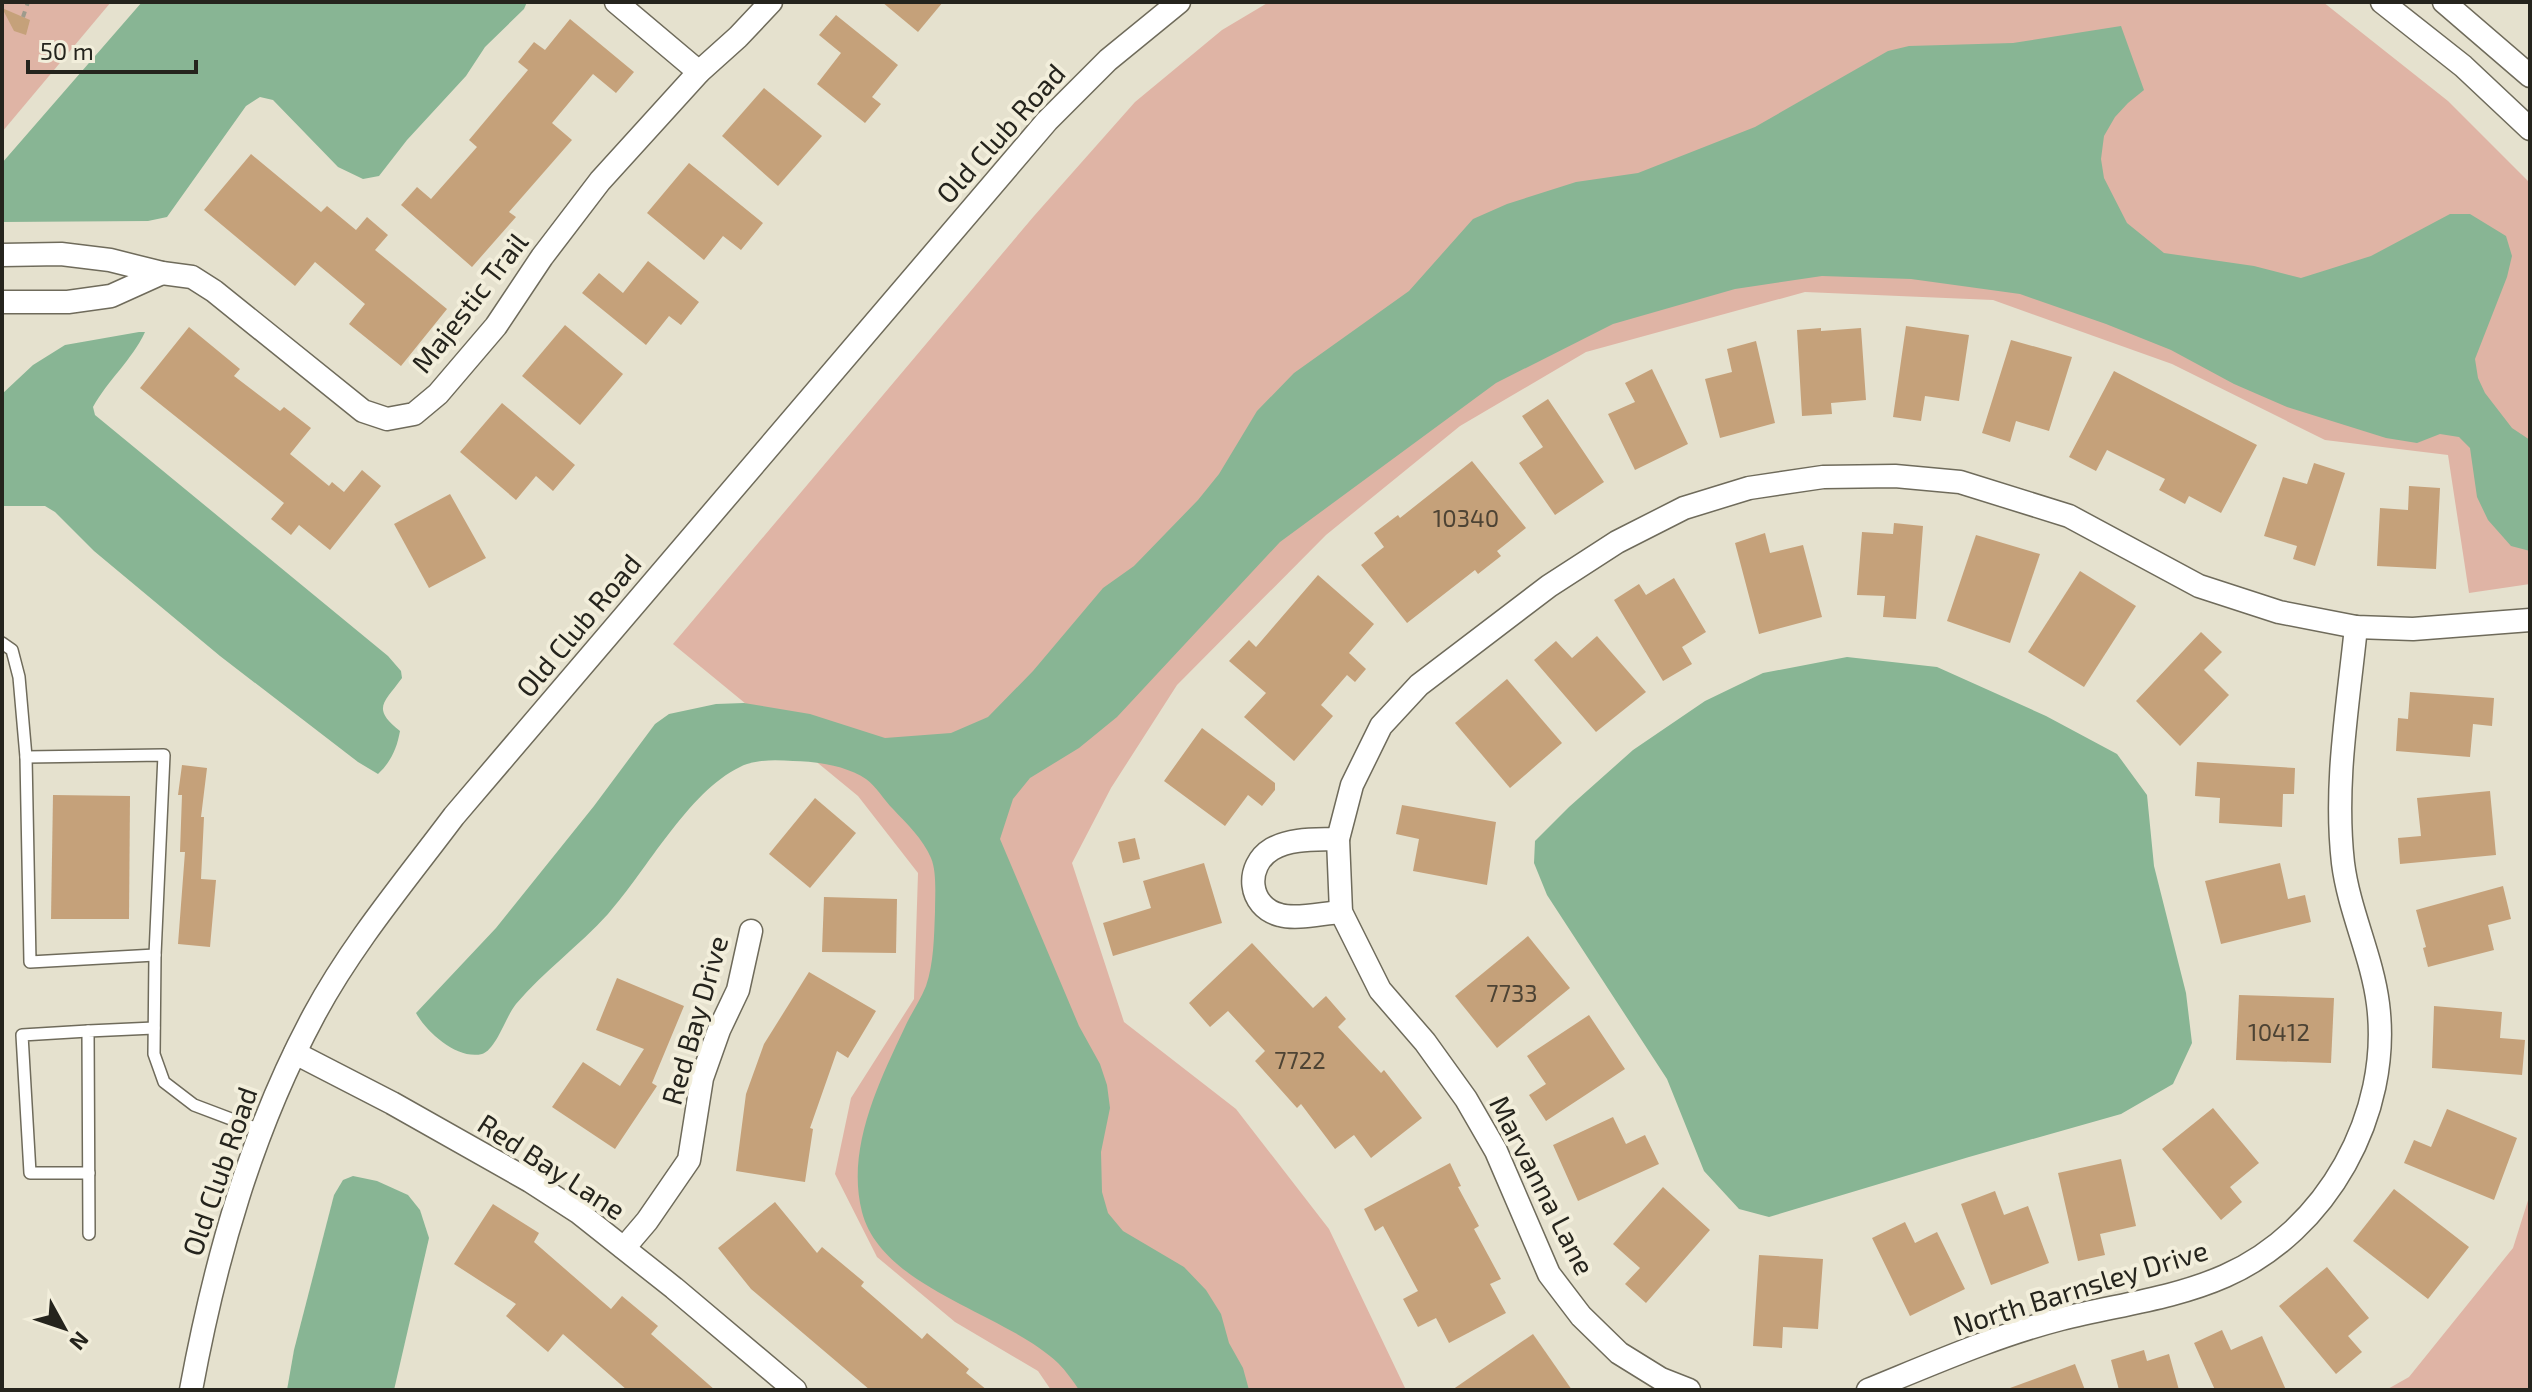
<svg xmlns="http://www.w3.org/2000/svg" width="2532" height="1392" viewBox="0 0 2532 1392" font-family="'Exo 2',sans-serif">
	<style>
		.green { fill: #dfb4a5 }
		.water { fill: #88b594 }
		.building { fill: #c5a17a }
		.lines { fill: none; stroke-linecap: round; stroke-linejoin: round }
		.service-casing { stroke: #6f6b5b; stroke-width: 14 }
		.minor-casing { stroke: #6f6b5b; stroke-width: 25 }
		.path { stroke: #9e9b8c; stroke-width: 4; stroke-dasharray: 6 6; stroke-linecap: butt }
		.service { stroke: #fff; stroke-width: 11 }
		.minor { stroke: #fff; stroke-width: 22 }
		.labels { text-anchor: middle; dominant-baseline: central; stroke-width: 8; stroke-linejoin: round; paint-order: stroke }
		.number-label { font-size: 24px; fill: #4d4334 }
		.street-label { font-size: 28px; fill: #25241d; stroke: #f2eedb }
	</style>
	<rect width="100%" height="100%" fill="#e5e1ce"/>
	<g class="green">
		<path d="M2,2H111L2,132Z"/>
		<path d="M1269,2H2323L2448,101L2530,183V584L2469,593L2448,455L2325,440L2172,364L1993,300L1805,292L1586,352L1460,426L1326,535L1177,685L1111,788L1072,863L1124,1022L1236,1109L1329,1229L1406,1390H1051L1038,1371L955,1322L877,1257L835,1174L851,1098L914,999L918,873L858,796L673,644L1034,216L1135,102L1222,30Z"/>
		<path d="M2530,1194V1390H2386L2409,1377L2513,1248Z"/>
	</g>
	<g class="water">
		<path d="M142,2H527L524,9L485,47L466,76L407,140L379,176L363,179L338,167L273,100L260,97L246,106L167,217L148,221L2,222V163Z"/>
		<path d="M2121,26L2144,90L2128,103L2115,117L2104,136L2101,159L2104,178L2127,223L2164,253L2254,266L2301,278L2371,256L2450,214H2470L2506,236L2512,256L2507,277L2475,359L2478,378L2485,393L2512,428L2530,440V551L2511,546L2488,520L2477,497L2470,448L2459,437L2440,434L2417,443L2386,438L2287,407L2234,384L2171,350L2106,324L2020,294L1911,279L1822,276L1735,289L1613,324L1496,383L1280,542L1117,717L1079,748L1030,778L1013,799L1000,839L1079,1026L1100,1064L1107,1085L1110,1108L1101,1152L1102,1192L1108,1213L1123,1231L1184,1267L1206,1290L1221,1314L1229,1343L1243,1368L1249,1390H1079C1073,1381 1066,1371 1058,1363C1006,1313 882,1289 862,1212C846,1150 878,1084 904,1029C910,1015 920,1001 926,986C934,963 934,936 935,912C935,896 937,872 931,858C923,839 907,824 893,809C884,800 876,786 866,779C847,766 816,761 793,761C776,760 755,759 740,767C688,792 647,870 608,914C579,946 544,971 516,1004C506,1016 496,1050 482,1054C458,1060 427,1033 416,1013L496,928L594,806L655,724L669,714L716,704L744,703L810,714L885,738L951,733L988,717L1033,671L1103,588L1134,566L1198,500L1219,474L1257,411L1294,373L1409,291L1473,219L1507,204L1576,182L1638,173L1755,127L1888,51L1909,46L2013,43Z"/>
		<path d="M139,332H145C132,360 108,380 93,407L95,415L388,656L401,671L402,678C384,703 371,708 400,731C397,748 391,762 378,774L358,762L220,656L94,551L55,512L45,506H2V394L33,365L65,345Z"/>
		<path d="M1847,657L1937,667L2046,716L2117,754L2147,795L2154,866L2186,993L2192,1043L2173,1084L2121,1114L1969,1157L1769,1217L1739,1209L1704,1171L1667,1079L1547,895L1534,863L1535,841L1569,807L1633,750L1705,701L1763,673Z"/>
		<path d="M353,1176L377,1181L408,1195L420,1210L429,1238L394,1390H287L294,1350L334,1195L343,1180Z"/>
	</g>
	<g class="building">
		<path d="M882,2H943L918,32Z"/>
		<path d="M2,8L30,20L26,35L14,31Z"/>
		<path d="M836,15L898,65L872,97L881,104L865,123L817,84L841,53L819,35Z"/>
		<path d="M570,19L634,72L616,93L593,74L552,123L572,140L509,212L516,217L472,267L401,205L417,187L431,199L477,147L469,140L528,70L518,62L534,42L545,50Z"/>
		<path d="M764,88L822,136L778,186L722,136Z"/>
		<path d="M251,154L321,212L327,206L356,230L367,217L388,235L375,250L447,309L401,366L349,324L365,304L315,262L295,286L204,210Z"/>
		<path d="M689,163L763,223L741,250L723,236L704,260L647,213Z"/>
		<path d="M648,261L699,302L681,325L669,316L646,345L582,293L599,273L623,293Z"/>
		<path d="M565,325L623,374L580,425L522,376Z"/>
		<path d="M1906,326L1969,335L1959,401L1925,396L1921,421L1893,417Z"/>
		<path d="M189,327L240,369L234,376L280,411L284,407L311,428L290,454L329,486L332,482L344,492L362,470L381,486L330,550L299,525L291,535L271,519L284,503L140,388Z"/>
		<path d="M1821,328V331L1861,328L1866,400L1831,403L1832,414L1802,416L1797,330Z"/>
		<path d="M2011,340L2072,357L2049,431L2016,421L2010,442L1982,433Z"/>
		<path d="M1756,341L1775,423L1720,438L1705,379L1732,372L1727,349Z"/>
		<path d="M1652,369L1688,444L1635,470L1608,414L1635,402L1625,383Z"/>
		<path d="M2114,371L2257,445L2221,513L2189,496L2185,504L2159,490L2165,479L2107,450L2096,471L2069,457Z"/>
		<path d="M1548,399L1604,482L1555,515L1519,463L1543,447L1522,416Z"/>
		<path d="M502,403L575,465L553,491L536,476L516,500L460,452Z"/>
		<path d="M1472,461L1526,528L1497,551L1501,556L1478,574L1475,570L1407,623L1361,565L1384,547L1374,533L1398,515L1400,518Z"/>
		<path d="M2314,463L2345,473L2315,566L2293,559L2297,546L2264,536L2283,477L2307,484Z"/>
		<path d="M2409,486L2440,488L2436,569L2377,566L2380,508L2408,510Z"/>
		<path d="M450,494L486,558L429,588L394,524Z"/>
		<path d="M1894,523L1923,526L1916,619L1883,617L1885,596L1857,595L1862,532L1893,534Z"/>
		<path d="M1765,533L1770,553L1803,545L1822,617L1759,634L1735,543Z"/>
		<path d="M1976,535L2040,554L2010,643L1947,621Z"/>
		<path d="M2080,571L2136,606L2084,687L2028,652Z"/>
		<path d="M1318,575L1374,624L1349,653L1366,669L1355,682L1347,675L1321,705L1333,716L1294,761L1244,717L1266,693L1229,661L1249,640L1256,647Z"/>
		<path d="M1674,578L1706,632L1682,647L1692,664L1663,681L1614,600L1639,584L1646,595Z"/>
		<path d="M2201,632L2222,652L2204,670L2229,695L2180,746L2136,701Z"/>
		<path d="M1597,636L1646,692L1596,732L1534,660L1556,641L1572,658Z"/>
		<path d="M1507,679L1562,743L1510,788L1455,723Z"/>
		<path d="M2410,692L2494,698L2492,726L2473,724L2470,757L2396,751L2398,718L2408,719Z"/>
		<path d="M1202,728L1275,783V790L1262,806L1248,795L1225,826L1164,781Z"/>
		<path d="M2197,762L2295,768L2294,794H2283L2282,827L2219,823L2220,798L2195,796Z"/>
		<path d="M182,765L207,768L201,817H204L201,879L216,880L210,947L178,944L185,852H180L182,795H178Z"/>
		<path d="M2490,791L2496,855L2400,864L2398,838L2421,836L2417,798Z"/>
		<path d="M53,795L130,796L129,919H51Z"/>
		<path d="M815,798L856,833L810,888L769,854Z"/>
		<path d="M1402,805L1496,822L1487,885L1413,871L1419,839L1396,834Z"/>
		<path d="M1135,838L1140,859L1123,863L1118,842Z"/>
		<path d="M1204,863L1222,923L1113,956L1103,923L1151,908L1143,881Z"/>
		<path d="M2280,863L2288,899L2305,895L2311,922L2221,944L2205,881Z"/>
		<path d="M2503,886L2511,919L2488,925L2494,950L2428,967L2423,948L2426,947L2416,910Z"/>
		<path d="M824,897L897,899L896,953L822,952Z"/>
		<path d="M1528,936L1570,988L1497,1048L1455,996Z"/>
		<path d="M1252,943L1313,1008L1326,996L1346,1019L1338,1027L1381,1073L1384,1070L1422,1118L1371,1158L1354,1135L1335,1149L1301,1104L1297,1108L1255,1061L1265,1051L1228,1011L1210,1027L1189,1003Z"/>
		<path d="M809,972L876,1011L848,1058L837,1051L810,1128L813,1129L805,1182L736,1171L746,1094L764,1044Z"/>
		<path d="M617,978L684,1006L652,1083L657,1086L615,1149L552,1107L583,1062L620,1086L644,1049L596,1030Z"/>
		<path d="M2239,995L2334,998L2331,1063L2236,1060Z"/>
		<path d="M2434,1006L2502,1012L2500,1038L2525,1040L2522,1075L2432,1068Z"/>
		<path d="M1589,1015L1625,1069L1546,1121L1529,1095L1546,1084L1527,1056Z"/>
		<path d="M2213,1108L2259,1163L2230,1187L2242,1202L2221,1220L2162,1149Z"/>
		<path d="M2447,1109L2517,1138L2494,1200L2404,1163L2414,1140L2431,1147Z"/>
		<path d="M1613,1117L1626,1144L1645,1135L1659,1164L1578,1201L1553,1145Z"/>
		<path d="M2121,1159L2136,1226L2100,1234L2105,1255L2078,1261L2058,1173Z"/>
		<path d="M1450,1163L1461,1186L1458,1187L1479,1226L1474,1229L1501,1279L1490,1284L1506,1313L1449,1343L1436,1318L1418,1327L1403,1299L1418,1291L1383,1226L1375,1231L1364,1209Z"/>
		<path d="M1663,1187L1710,1230L1646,1303L1625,1284L1640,1268L1613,1244Z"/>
		<path d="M2394,1189L2469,1247L2428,1299L2353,1241Z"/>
		<path d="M1995,1191L2004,1215L2028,1206L2049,1263L1991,1285L1961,1204Z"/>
		<path d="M775,1202L817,1253L822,1247L864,1282L861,1286L922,1339L927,1333L969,1369L966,1373L987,1390H870L751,1289L718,1248Z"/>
		<path d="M493,1204L539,1233L534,1242L611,1309L622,1296L658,1326L651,1334L715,1390H627L563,1334L548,1352L506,1316L516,1304L454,1264Z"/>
		<path d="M1905,1222L1915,1243L1937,1232L1965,1289L1910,1316L1872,1238Z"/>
		<path d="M1759,1255L1823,1259L1818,1329L1783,1327L1782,1348L1753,1346Z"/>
		<path d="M2327,1267L2369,1318L2348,1336L2362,1352L2336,1374L2279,1306Z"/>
		<path d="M2222,1330L2231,1350L2262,1336L2286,1390H2215L2194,1343Z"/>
		<path d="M1533,1334L1572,1390H1452L1514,1347Z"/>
		<path d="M2144,1350L2147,1361L2169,1354L2179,1390H2119L2111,1360Z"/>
		<path d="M2075,1364L2085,1390H2011L2010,1388Z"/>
	</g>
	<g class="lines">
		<g class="service-casing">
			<g id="service">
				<path d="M2,643L12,650L19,677L26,757L30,962L155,955"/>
				<path d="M26,757L164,755L155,955L154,1054L164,1082L194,1105L260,1130"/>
				<path d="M88,1031L22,1035L30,1173H89"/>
				<path d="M89,1234L88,1031L154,1028"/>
			</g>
		</g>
		<g class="minor-casing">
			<g id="minor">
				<path d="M616,2L699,72"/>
				<path d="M2382,2L2463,66L2530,129"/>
				<path d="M2444,2L2530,76"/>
				<path d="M2,255L61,254L110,260L162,273L192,277L214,291L363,411L387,419L414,414L438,394L496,326L542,257L600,181L699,72L738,37L771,2"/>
				<path d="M2,302H68L111,296L162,273"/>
				<path d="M1338,839C1316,840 1292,838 1272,849C1244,866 1248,907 1280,915C1297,920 1323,913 1341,912"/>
				<path d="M295,1053L392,1103L530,1181L578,1212L674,1288L795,1390"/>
				<path d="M624,1248L647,1221L689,1160L702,1078L719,1030L738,990L751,931"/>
				<path d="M191,1390C215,1260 251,1132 314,1015C352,944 406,880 454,816L1047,121L1108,60L1179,2"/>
				<path d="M1689,1390L1661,1379L1619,1353L1581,1316L1549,1274L1496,1151L1466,1099L1425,1042L1380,990L1341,912L1338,839L1352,785L1381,726L1419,685L1549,586L1617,542L1684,508L1749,488L1823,477L1895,476L1960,482L2069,516L2199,586L2279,612L2356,627L2413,629L2530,620"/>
				<path d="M1868,1390C1932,1364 1995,1336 2061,1319C2116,1305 2173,1299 2225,1276C2327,1231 2392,1114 2378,1004C2372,956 2349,911 2343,863C2334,784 2348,706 2356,627"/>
			</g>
		</g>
		<path class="path" d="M23,17L28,2"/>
		<use href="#service" class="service"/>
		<use href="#minor" class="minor"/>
	</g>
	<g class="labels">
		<g class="number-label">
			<text x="1466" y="517">10340</text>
			<text x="1512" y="992">7733</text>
			<text x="2279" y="1031">10412</text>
			<text x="1300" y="1059">7722</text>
		</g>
		<g class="street-label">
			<text transform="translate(1000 133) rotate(-48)">Old Club Road</text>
			<text transform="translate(469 302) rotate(-52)">Majestic Trail</text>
			<text transform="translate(578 625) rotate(-50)">Old Club Road</text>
			<text transform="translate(694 1020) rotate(-74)">Red Bay Drive</text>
			<text transform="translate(552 1166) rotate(33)">Red Bay Lane</text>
			<text transform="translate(219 1171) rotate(-71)">Old Club Road</text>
			<text transform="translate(1543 1185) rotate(63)">Marvanna Lane</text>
			<text transform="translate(2080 1287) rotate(-17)">North Barnsley Drive</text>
		</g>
	</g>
	<rect width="2532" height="1392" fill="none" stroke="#25241d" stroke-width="8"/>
	<g transform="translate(64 1328) rotate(130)" stroke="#f2eedb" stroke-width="6" paint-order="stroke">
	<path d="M0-6L14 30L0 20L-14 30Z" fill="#25241d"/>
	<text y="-12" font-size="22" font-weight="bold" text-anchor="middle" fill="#25241d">N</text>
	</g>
	<path d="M28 60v12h168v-12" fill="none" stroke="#25241d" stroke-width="4"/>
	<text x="40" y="60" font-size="24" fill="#25241d" stroke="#f2eedb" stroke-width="6" paint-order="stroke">50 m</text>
</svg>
